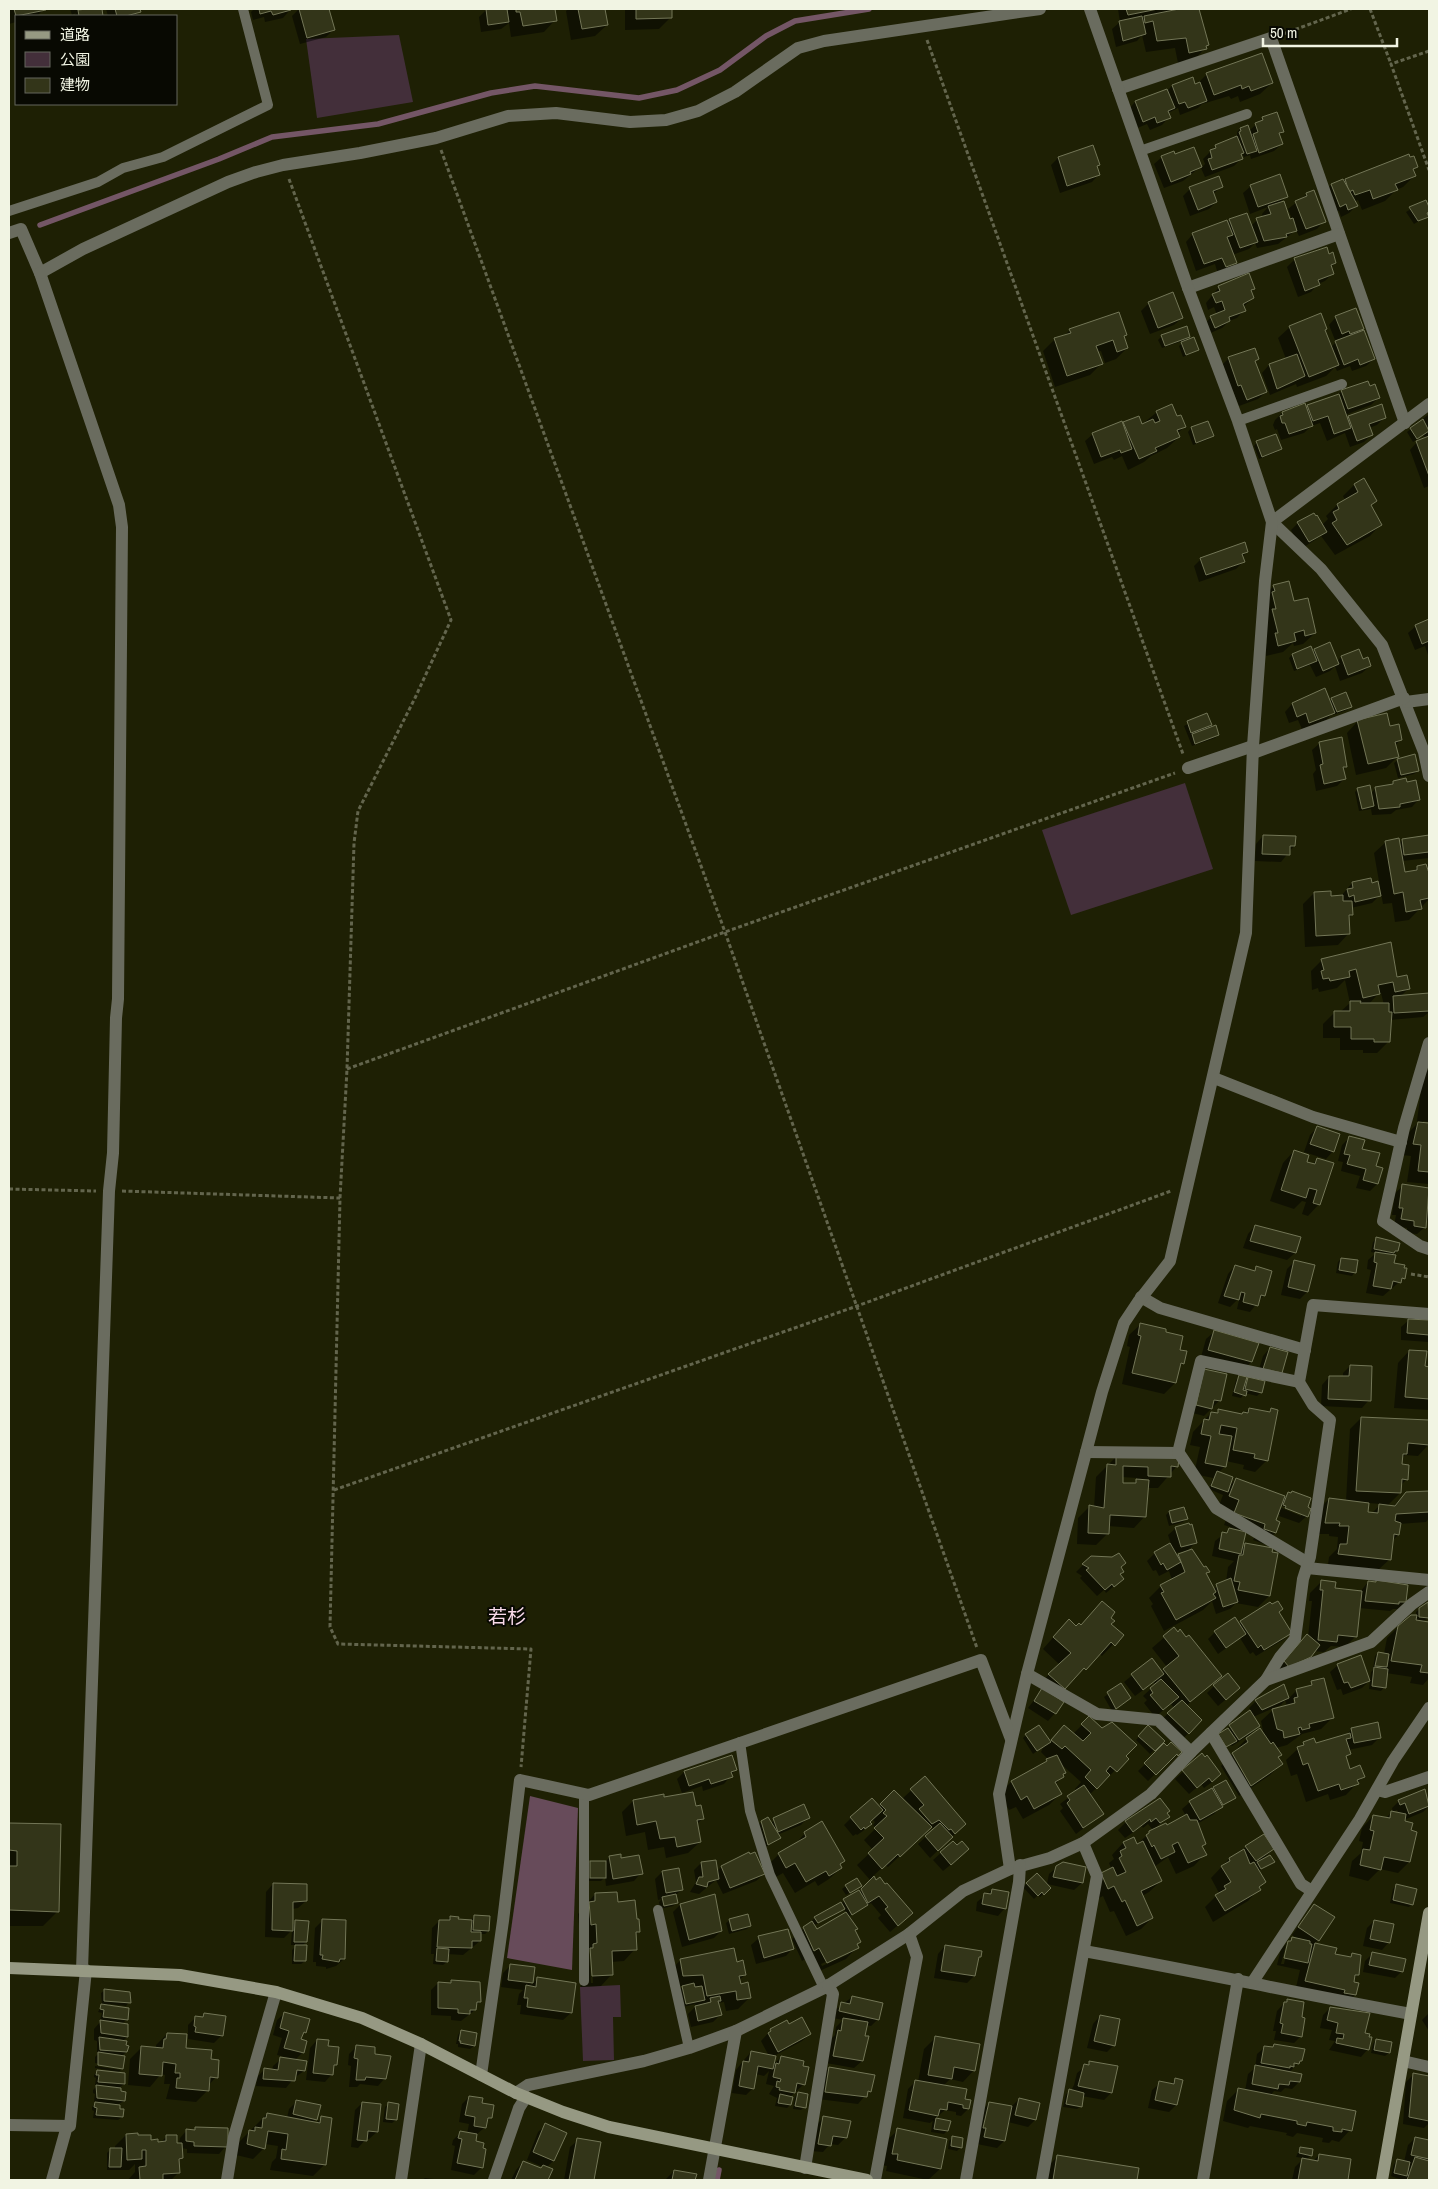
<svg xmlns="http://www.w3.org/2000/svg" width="1438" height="2189" viewBox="0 0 1438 2189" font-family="'Archivo Narrow','Noto Sans JP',sans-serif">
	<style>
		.green { fill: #432f3a }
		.forest { fill: #674b5a }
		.shadow { fill: #0007; fill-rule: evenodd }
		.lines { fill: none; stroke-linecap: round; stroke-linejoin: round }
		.stream { stroke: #745666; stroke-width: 5.5 }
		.building { fill: #333519; stroke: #737657 }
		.path { stroke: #63654d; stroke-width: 3; stroke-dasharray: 4 2.5; stroke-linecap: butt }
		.lane { stroke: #6a6c5f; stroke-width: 10 }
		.street { stroke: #6a6c5f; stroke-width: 12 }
		.secondary { stroke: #969983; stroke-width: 12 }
		.labels { text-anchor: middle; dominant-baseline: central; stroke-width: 4; stroke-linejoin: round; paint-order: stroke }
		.neighbourhood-label { font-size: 19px; fill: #f9daea; stroke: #080902 }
	</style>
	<rect width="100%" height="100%" fill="#1e2004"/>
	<g class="green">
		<path d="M399,35L413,102L317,118L306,39Z"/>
		<path d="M1185,783L1213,869L1071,915L1042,830Z"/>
		<path d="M620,1985L621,2017H613L614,2060L583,2061L580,1987Z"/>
	</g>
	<path class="forest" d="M530,1796L578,1808L572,1970L507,1958Z"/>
	<g class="shadow">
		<path d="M9,9H44L37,16H16V22L9,24Z"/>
		<path d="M70,9H104L101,11V16H74L76,13L72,15Z"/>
		<path d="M106,9H138L139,12L134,16H108Z"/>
		<path d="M254,9H290V10L283,18L265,22L264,17L253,20L251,12Z"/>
		<path d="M299,9H327L333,30L326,37L300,44L292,16Z"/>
		<path d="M491,9H553L555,20L544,32L511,37L509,23L501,29L481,32L479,17L486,10Z"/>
		<path d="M568,9H604L607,25L595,36L571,40L566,11Z"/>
		<path d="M625,9H670L671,17L659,29L625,30Z"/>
		<path d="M1118,9H1198L1208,45L1194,60L1178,63L1175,48L1146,52L1142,35L1137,41L1116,47L1112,29L1120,22Z"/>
		<path d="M1207,74L1272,83L1260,94L1240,102L1238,96L1231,99L1229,96L1202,104L1198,108L1180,115L1178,108L1168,113L1169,117L1162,125L1150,130L1147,124L1135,129L1128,110L1135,102L1167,91L1172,86L1192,79L1195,85L1197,84Z"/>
		<path d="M1263,118L1282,132L1279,135L1282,144L1274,151L1251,159L1250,155L1244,157L1242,153L1240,155L1241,159L1234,166L1205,177L1201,168L1205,164L1203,159L1216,146L1237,138V132L1240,129L1249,131Z"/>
		<path d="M1174,156L1200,167L1183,181L1164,188L1154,164L1162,157Z"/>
		<path d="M1408,156L1416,167L1412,171L1414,176L1403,187L1396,190L1385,201L1362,210L1358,200L1354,202L1356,206L1349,213L1341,217L1339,211L1333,213L1324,193L1331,185Z"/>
		<path d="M1058,158L1099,164L1096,167L1099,174L1092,182L1060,193L1051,165Z"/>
		<path d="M1222,186L1213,194L1216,202L1209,209L1190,216L1183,196L1190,189Z"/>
		<path d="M1251,186L1286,197L1279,203L1289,221L1292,219L1288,209L1307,194L1324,221L1317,229L1299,236L1296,230L1278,244L1257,248L1255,243L1249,249L1232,255L1235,263L1228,270L1218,274L1215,264L1196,271L1186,242L1193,234L1227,223L1230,220L1251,226L1257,220L1263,218L1262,214L1268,207L1250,214L1243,193Z"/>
		<path d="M1425,201L1429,210L1426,214L1427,216L1414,224L1406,212Z"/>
		<path d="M1329,255L1335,263L1331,267L1333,273L1325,281L1318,284L1311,292L1298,297L1287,267L1295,259Z"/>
		<path d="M1219,287L1254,289L1251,292L1253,298L1243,307L1244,310L1237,318L1229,321L1222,328L1208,334L1204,325L1211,317L1217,315L1214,307L1208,310L1206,303Z"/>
		<path d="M1149,303L1182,318L1174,325L1150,334L1141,311Z"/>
		<path d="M1336,317L1363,328L1357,334L1374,359L1366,366L1352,371L1350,366L1337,371L1335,367L1326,376L1297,387L1296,384L1270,395L1262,373L1269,365L1286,359L1278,338L1290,327L1324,331L1330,348L1339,339L1335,340L1329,325Z"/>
		<path d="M1070,330L1126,335L1123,337L1127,348L1116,359L1105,363L1101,351L1097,352L1101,364L1090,375L1055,387L1043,351L1054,340L1064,336Z"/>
		<path d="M1162,336H1189L1183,343L1197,350L1183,357L1179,346L1185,340L1162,348L1158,340Z"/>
		<path d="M1229,358L1257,359L1254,362L1266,392L1258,399L1239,406L1233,391L1231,392L1221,366Z"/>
		<path d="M1370,387L1378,398L1371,405L1345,415L1347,420L1349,417H1385L1377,425L1369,428L1372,434L1364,442L1350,447L1345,433L1327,441L1320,423L1311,426L1304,433L1281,440L1277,429L1275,430L1273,425L1275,420L1282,413L1306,408L1338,395L1342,391Z"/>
		<path d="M1157,412L1177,418L1185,426L1177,434L1179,437L1167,448L1151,456L1144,462L1128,470L1122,456L1114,460L1112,457L1094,464L1085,441L1093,434L1124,423L1141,425Z"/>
		<path d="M1429,414V436L1426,439L1429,438V486L1424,488L1410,450L1417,442L1426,439L1423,435L1413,442L1407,432Z"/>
		<path d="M1191,428L1212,436L1209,439L1193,445L1188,432Z"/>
		<path d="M1257,442L1280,449L1277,452L1259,459L1254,446Z"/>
		<path d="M1364,480L1376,501L1370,506L1381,524L1370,536L1335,555L1321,536L1301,549L1291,530L1298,523L1322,525L1328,519L1326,516L1337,505L1345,500L1343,496L1354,485Z"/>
		<path d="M1247,552L1242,557L1243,562L1236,569L1199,582L1194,566L1201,559Z"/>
		<path d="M1274,586L1293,602L1315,633L1303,644L1294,646L1293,643L1283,652L1266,656L1264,646L1267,643L1262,622V597Z"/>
		<path d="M1429,621V655H1428L1425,646L1415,650L1408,633L1416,626Z"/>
		<path d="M1311,648L1312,652L1315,650L1337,662L1341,657L1359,651L1362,660L1370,666L1362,673L1340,681L1335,666L1330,671L1316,677L1310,665L1294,671L1289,658L1292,655Z"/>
		<path d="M1332,699L1350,706L1347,710L1333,715V713L1326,720L1302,729L1298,720L1289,723L1285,712L1292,704L1300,702H1329Z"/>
		<path d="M1206,715L1212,728L1218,735L1215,738L1192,746L1184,726Z"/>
		<path d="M1358,721L1389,728L1401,739L1395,746L1397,757L1386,768L1356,775L1347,733Z"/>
		<path d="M1320,743L1346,766L1343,770L1344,779L1337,786L1316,791L1313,774L1316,770L1312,750Z"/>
		<path d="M1398,760L1418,771L1414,774L1398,778L1394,763Z"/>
		<path d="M1393,782L1419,799L1412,807L1396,810L1391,814L1372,815L1371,809L1359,811L1355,792L1358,789L1370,794L1376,788L1389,786Z"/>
		<path d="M1263,836L1294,846L1281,862L1255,861L1256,844Z"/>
		<path d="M1429,837V858L1402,861L1404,874L1413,872L1417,867L1427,875L1429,874V899L1409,920L1395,922L1392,903L1383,904L1374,853L1386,842L1399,844L1402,840Z"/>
		<path d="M1352,883L1379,896L1372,903L1351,908L1352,915L1348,918L1349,933L1338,945L1305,947L1303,904L1314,893L1330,897L1341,896Z"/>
		<path d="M1322,960L1396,978L1409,988L1400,997L1429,995V1012L1423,1017L1390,1020L1389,1041L1377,1053H1363V1050H1340V1038H1323V1024L1334,1013L1340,1012L1350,1003L1345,980L1337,988L1319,992L1318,988L1312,990L1311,971ZM1379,993H1381L1384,1005H1368Z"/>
		<path d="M1429,1069V1122L1423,1121V1123L1429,1124V1184L1407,1182L1411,1156L1402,1155L1407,1134L1420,1121H1417L1423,1075Z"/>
		<path d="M1317,1128L1333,1151L1326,1159L1304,1152L1310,1135Z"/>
		<path d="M1349,1138L1375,1167L1381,1169L1377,1184L1370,1191L1356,1188L1360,1176L1341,1171L1343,1162L1338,1161L1342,1145Z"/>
		<path d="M1294,1151L1305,1162L1312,1165L1317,1159L1319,1204L1308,1216L1302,1214L1306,1202L1302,1201L1294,1209L1270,1201L1283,1163Z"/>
		<path d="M1403,1186L1429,1189V1221L1426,1220L1425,1227L1417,1234L1407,1233V1228L1394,1226L1396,1215H1392L1395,1193Z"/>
		<path d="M1255,1226L1295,1253L1287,1260L1243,1248L1248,1234Z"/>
		<path d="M1376,1239L1397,1251L1392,1256L1393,1264L1404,1278L1383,1296L1366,1293L1371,1270L1367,1269L1368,1260L1376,1253L1371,1252L1373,1242Z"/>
		<path d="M1341,1259L1355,1272L1352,1276L1336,1273L1338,1262Z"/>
		<path d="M1295,1261L1307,1292L1300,1299L1281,1295L1287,1269Z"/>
		<path d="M1235,1266L1253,1271L1257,1268L1263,1296L1250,1312L1237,1309L1239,1300H1237L1230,1307L1218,1303L1228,1274Z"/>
		<path d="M1409,1320L1429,1322V1342L1401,1340V1327Z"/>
		<path d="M1141,1324L1164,1333L1178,1350L1183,1363L1179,1367L1175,1383L1164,1394L1122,1384L1130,1347L1127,1346L1129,1335Z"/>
		<path d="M1214,1332L1251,1362L1244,1369L1201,1357L1206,1339Z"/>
		<path d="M1270,1348L1286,1353L1257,1376L1263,1356Z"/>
		<path d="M1409,1351L1424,1367L1429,1368V1410L1394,1408L1398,1363Z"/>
		<path d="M1350,1366L1369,1400L1362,1408L1321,1406L1322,1385L1329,1377L1343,1378V1373Z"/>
		<path d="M1205,1371L1220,1400L1204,1416L1189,1412Z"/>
		<path d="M1240,1377L1244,1383L1249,1378L1261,1392L1257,1396L1245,1393L1241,1398L1232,1396L1236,1380Z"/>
		<path d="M1250,1409L1268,1413L1271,1410L1266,1461L1255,1472L1243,1469L1244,1465L1226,1461L1225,1466L1218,1473L1228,1487L1236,1479L1282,1500L1289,1494L1306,1508L1307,1516L1299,1523L1279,1516L1280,1514L1277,1513L1274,1521L1279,1523L1275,1533L1264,1544L1253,1540L1255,1536L1245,1532L1241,1549L1246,1545L1271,1553L1269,1596L1258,1607L1236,1603L1230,1609L1216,1614L1212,1601L1203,1610L1164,1631L1151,1606L1153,1604L1149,1598L1161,1586L1172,1580L1169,1571L1159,1576L1156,1570L1153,1571L1147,1561L1155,1553L1171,1544L1168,1535L1176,1528L1196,1542L1187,1551L1174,1553L1176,1557L1179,1555L1208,1572L1205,1574L1213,1589L1226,1582L1228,1567L1234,1561L1212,1556L1215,1541L1229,1530L1239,1532V1530L1224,1525L1229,1512L1218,1508L1223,1495L1209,1489L1213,1478L1194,1474L1200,1447L1190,1445L1193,1432L1211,1413L1216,1414L1219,1411L1241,1415ZM1280,1505L1301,1513V1516L1279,1507Z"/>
		<path d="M1361,1418L1429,1422V1447V1444L1418,1456L1405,1455L1401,1459V1465L1407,1479L1401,1485L1400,1493L1387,1506L1393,1507L1406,1493L1429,1492V1518L1426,1522L1399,1524L1398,1535L1392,1541L1390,1559L1378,1570L1328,1565L1329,1557L1337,1549L1338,1537L1329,1536V1534H1314L1318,1510L1329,1499L1346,1501L1350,1429ZM1368,1503L1381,1504L1371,1514L1366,1513Z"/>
		<path d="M1117,1456L1177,1466L1158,1488H1147L1145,1516L1134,1528L1108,1526V1533L1096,1545L1077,1544L1078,1518L1089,1507L1094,1508L1096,1477ZM1122,1477L1137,1478V1480L1133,1484H1121Z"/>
		<path d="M1169,1512L1186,1519L1183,1522L1169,1526L1166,1515Z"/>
		<path d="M1083,1565L1120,1568L1119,1575L1122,1579L1106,1593L1104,1590L1097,1596L1080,1578L1082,1576L1076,1572Z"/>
		<path d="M1322,1581L1334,1590L1360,1592L1368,1582L1374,1583L1376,1581L1405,1602L1398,1609H1393L1390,1611L1359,1608L1356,1636L1345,1647L1331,1646L1324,1652L1313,1651L1302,1664L1277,1669L1308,1637L1312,1601H1309L1310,1593Z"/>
		<path d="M1429,1601V1620L1428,1618L1422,1622L1429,1623V1678L1423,1685L1410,1683L1412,1677L1386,1673L1384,1687L1381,1691L1369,1689L1371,1672L1374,1669H1373L1375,1656L1378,1653L1384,1654L1387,1638L1399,1626L1416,1616V1612Z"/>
		<path d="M1278,1613L1290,1632L1283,1640L1256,1656L1253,1652L1250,1654L1240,1638L1218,1654L1208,1639L1215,1632L1239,1625L1241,1622Z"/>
		<path d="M1109,1618L1110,1624L1122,1635L1102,1656L1099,1653L1064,1688L1055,1713L1048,1721L1028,1708L1042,1690L1038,1686L1059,1664L1043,1649L1058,1632Z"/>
		<path d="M1174,1629L1220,1676L1186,1706L1200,1720L1181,1741L1160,1721L1174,1708L1171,1704L1155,1717L1144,1703L1147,1700L1143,1696L1155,1685L1154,1682L1135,1696L1124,1682L1151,1660L1161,1672L1167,1667L1152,1648Z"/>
		<path d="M1338,1665L1369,1681L1362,1688L1343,1695L1341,1689L1337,1690L1330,1672Z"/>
		<path d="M1312,1683L1332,1718L1321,1729L1302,1734L1287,1745L1276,1748L1281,1755L1277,1758L1281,1764L1270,1775L1239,1796L1221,1766L1248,1737L1264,1736L1261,1721L1274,1709L1287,1706L1285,1700L1281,1705L1253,1717L1259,1726L1249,1735L1232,1746L1230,1745L1223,1750L1222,1733L1251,1711L1249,1708L1256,1701L1284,1686L1288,1699L1297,1690L1307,1688ZM1295,1698L1298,1708L1296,1709L1293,1700Z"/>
		<path d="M1121,1685L1130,1698L1112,1711L1104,1697Z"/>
		<path d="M1214,1686L1231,1695L1218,1706L1207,1693Z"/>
		<path d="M1089,1718L1127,1759L1089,1795L1102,1814L1076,1834L1060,1811L1063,1808L1060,1804L1077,1791L1075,1789L1081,1782L1061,1764L1065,1772L1055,1785L1060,1794L1049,1805L1023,1819L1016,1807L1009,1810L1000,1793L1011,1782L1039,1767L1048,1759L1041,1752L1044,1746L1033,1754L1023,1738L1026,1735L1049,1742L1064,1726L1073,1734Z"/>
		<path d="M1148,1727L1163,1741L1150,1754L1136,1740Z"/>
		<path d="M1352,1729L1380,1737L1372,1745L1348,1750L1349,1754L1345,1758L1349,1770L1363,1777L1346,1795L1330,1800L1328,1794L1306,1802L1297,1774L1291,1776L1286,1760L1304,1743L1315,1745L1345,1736Z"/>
		<path d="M1165,1745L1180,1752L1170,1762L1169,1760L1148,1781L1138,1771Z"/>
		<path d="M1202,1755L1212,1782L1204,1788L1201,1784L1189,1794L1175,1779Z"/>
		<path d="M736,1769L724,1784L703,1791L702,1786L682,1793L677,1779L684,1772Z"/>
		<path d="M925,1778L957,1832L930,1858L918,1844L934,1829L931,1826L888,1867L885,1865L872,1877L904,1920L890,1932L878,1918L881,1915L871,1903L847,1917L849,1921L852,1920L856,1928L854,1931L857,1947L846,1959L815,1973L807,1958L802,1961L792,1939L815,1918L859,1893L871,1881L857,1865L873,1850L864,1840L876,1828L873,1825L875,1822L872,1819L863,1831L857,1835L856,1834L853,1836L844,1825L851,1818L879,1807L894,1792L913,1808L903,1798ZM844,1909L846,1913L816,1931L813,1926ZM849,1951V1954L822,1966L821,1964Z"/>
		<path d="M1214,1788L1234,1797L1221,1806L1214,1814L1197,1824L1204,1844L1201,1847L1205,1854L1194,1866L1176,1874L1168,1857L1154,1867L1161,1881L1149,1892L1142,1896L1152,1918L1141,1929L1126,1936L1114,1911L1110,1912L1103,1896L1097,1899L1090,1886L1111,1868L1109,1863L1114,1859L1112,1855L1123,1843L1133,1839L1136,1845L1153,1830L1148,1824L1143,1828L1142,1826L1125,1838L1118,1830L1126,1822L1160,1799L1168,1817L1155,1828L1167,1827L1186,1816L1182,1809L1190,1802Z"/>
		<path d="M1424,1791L1429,1806L1423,1812L1404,1820L1409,1862L1398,1873L1380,1869L1368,1881L1349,1876L1352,1861L1361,1853L1363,1842L1359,1841L1362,1828L1373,1816L1385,1819L1392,1812L1399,1814L1397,1810L1393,1812L1392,1808L1399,1801Z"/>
		<path d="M663,1799L695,1808L703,1818L696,1825L700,1842L688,1853L666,1858L664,1847L648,1850L645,1832L626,1836L622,1812L633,1801Z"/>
		<path d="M803,1806L808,1817L801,1825L777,1835L779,1838L776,1841L765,1847L758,1825L762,1822L770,1823Z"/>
		<path d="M9,1824L60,1826L58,1911L43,1926H9Z"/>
		<path d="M805,1833L844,1861L839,1866L841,1868L829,1879L818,1886L815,1881L795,1893L783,1873L774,1878L767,1866L779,1854L794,1846Z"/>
		<path d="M953,1842L960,1857L943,1871L933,1860Z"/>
		<path d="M1246,1847L1273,1849L1263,1859L1273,1861L1258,1871L1265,1882L1248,1901L1213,1922L1205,1907L1219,1893L1211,1878L1229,1859Z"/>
		<path d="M748,1853L764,1874L756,1881L723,1894L716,1880L699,1894L690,1892L696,1882L694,1870L701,1863L717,1872L721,1867Z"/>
		<path d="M610,1857L620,1859L641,1873L634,1881L606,1886L605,1877L601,1881H587V1866L590,1862H605Z"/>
		<path d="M1057,1867L1082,1883L1074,1890L1047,1884L1049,1874Z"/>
		<path d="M662,1872L682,1889L675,1896L676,1903L673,1906L660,1909L659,1902L662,1899L658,1900L655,1879Z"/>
		<path d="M1037,1874L1050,1888L1040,1897L1038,1895L1034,1899L1023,1887Z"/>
		<path d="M273,1884L306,1901L298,1908L292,1909L291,1926L296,1922L306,1942L302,1946L305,1961L301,1964H292V1950L297,1945H291L292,1930L284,1938L265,1937L266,1892Z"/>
		<path d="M1397,1885L1412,1904L1409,1907L1390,1903L1393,1889Z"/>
		<path d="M846,1886H860L846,1895L842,1889Z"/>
		<path d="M992,1890L1005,1908L998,1916L976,1911L977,1902Z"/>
		<path d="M595,1894L617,1903L639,1931L635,1936V1949L624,1961L611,1962L612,1974L601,1986L581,1987L579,1961L582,1958L578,1914ZM591,1948L593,1983H591L589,1951Z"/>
		<path d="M680,1905L721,1931L714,1938L682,1947L673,1912Z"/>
		<path d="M1314,1905L1318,1940L1314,1944L1335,1949L1334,1954L1349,1958L1352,1954L1357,1975L1353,1979L1355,1995L1343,2006L1295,1992L1300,1970L1277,1965L1281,1949L1292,1938L1299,1940L1292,1935ZM1286,1945H1288L1284,1964H1281Z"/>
		<path d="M450,1917L457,1921L471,1920L474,1917L488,1931L485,1934H480V1941L463,1955L447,1954V1962L443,1965L433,1964L434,1954H431L432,1928L439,1921H447Z"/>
		<path d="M730,1920L750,1926L747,1929L729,1934L726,1923Z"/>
		<path d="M322,1921L344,1959L336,1966L326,1969V1967L316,1966V1962H313L315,1928Z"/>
		<path d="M1374,1921L1389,1942L1382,1950L1363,1946L1367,1928Z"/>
		<path d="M759,1938L793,1948L786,1956L756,1964L751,1945Z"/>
		<path d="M945,1946L980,1957L977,1960L974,1976L967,1983L934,1978L938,1954Z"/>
		<path d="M1372,1954L1402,1971L1395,1978L1363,1972L1365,1961Z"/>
		<path d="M681,1960L736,1963L745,1975L739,1980L740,1985L750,1997L738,2009L726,2011L724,2002L717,2003L720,2015L713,2022L691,2027L688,2014L696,2006L695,2004L683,2007L680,1990L683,1986L672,1987L669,1971Z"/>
		<path d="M511,1965L533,1969L531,1985L537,1979L571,2013L563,2020L520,2014L521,2005H517L519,1994L523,1990L501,1987L503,1973Z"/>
		<path d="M451,1981L480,2002L475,2006V2010L461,2021L451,2020V2016L431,2015V1990L438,1983L449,1984Z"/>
		<path d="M105,1990L129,2002L126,2006L109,2004V2007L127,2019L122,2024L127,2037L123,2041L126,2052L121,2057L122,2068L121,2069V2067L95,2063V2057L99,2053H97V2041L94,2040V2029L102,2020H100L102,2013L98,2012L102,2005L101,1993Z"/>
		<path d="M852,1997L878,2019L871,2026L866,2025L862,2061L854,2068L826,2063L831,2039L835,2035L836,2027L843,2020L833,2018L834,2011Z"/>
		<path d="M1287,2000L1300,2018L1301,2036L1294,2043L1274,2040L1276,2031H1273L1277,2011Z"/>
		<path d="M1330,2008L1364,2034L1368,2049L1361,2057L1329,2050L1335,2041L1329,2040L1332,2030L1320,2028L1323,2015Z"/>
		<path d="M285,2013L300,2040L306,2042L302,2053L294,2061L304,2071L294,2078L286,2088L256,2086L257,2077L265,2069L272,2071L273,2066L281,2059L288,2060V2058L277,2055L282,2038L273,2035L277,2020Z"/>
		<path d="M1429,2013V2031L1422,2020Z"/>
		<path d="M204,2014L222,2035L214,2043L188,2039V2025L196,2017L200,2018Z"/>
		<path d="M1100,2016L1114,2045L1107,2052L1087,2048L1093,2024Z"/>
		<path d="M788,2025L810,2034L802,2041L774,2056L772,2066L781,2057L804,2084L789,2098L790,2105L787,2108L775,2106L777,2098L769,2094L774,2086L766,2084L769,2071L764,2076L756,2074L753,2088L746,2095L732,2093L736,2070L744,2060L751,2052L769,2056L761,2041L771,2030Z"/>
		<path d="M461,2031L474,2046L470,2049L458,2047V2044H456L458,2035Z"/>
		<path d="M167,2034L184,2049L210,2060L216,2077L208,2086L207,2091L196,2102L166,2099L170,2084H164L165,2075L161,2074L150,2087L128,2085L130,2059L142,2047L156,2049V2045Z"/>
		<path d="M935,2038L974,2070L963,2082L950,2079L943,2086L963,2100L968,2109L961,2116L956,2115V2112L945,2110L930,2123L903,2118L908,2089L916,2081L918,2082L924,2049Z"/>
		<path d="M317,2040L327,2047L336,2064L333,2067L332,2074L325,2082L306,2080L310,2048Z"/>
		<path d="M1376,2040L1389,2053L1385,2056L1371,2053L1373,2044Z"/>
		<path d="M1275,2045L1301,2060L1296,2065V2063H1288L1296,2065L1289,2073L1299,2082L1292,2089L1285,2088L1281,2092L1274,2091L1270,2096L1350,2130L1339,2142L1332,2140L1329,2143L1322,2142L1323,2138L1297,2133L1293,2137L1286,2135L1287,2133L1250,2126L1248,2128L1223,2121L1227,2101L1239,2089L1245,2091L1248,2074L1255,2068L1257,2054L1265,2047L1271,2048Z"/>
		<path d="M356,2047L373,2055L385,2078L378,2086L360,2084L357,2087H349L351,2066L348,2065L349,2054Z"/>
		<path d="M1090,2063L1111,2093L1104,2100L1082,2096L1081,2106L1077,2109L1063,2107L1066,2094L1071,2091L1074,2085L1077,2073Z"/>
		<path d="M95,2066L121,2070L117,2073L124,2084L120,2087L124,2101L119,2104V2110L122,2117L118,2120L93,2118L94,2111L92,2110V2107L97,2102L94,2101L95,2094L93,2093V2090L98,2085H95L96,2078L94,2077V2075L97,2071L112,2073L113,2071L95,2068Z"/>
		<path d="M829,2068L869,2091L858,2104L818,2099L822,2076Z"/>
		<path d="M1414,2074L1429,2077V2123L1424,2128L1403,2124L1406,2082Z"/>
		<path d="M1175,2080L1176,2105L1169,2112L1148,2108L1152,2090L1160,2083L1170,2085Z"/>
		<path d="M798,2093L804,2107L801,2110L793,2109L795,2097Z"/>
		<path d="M469,2097L490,2118L485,2123L484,2128L476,2135L475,2142L482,2167L474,2175L451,2170L455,2146L452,2145L453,2140L460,2133L467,2134L469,2124L459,2122L462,2104Z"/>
		<path d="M1019,2099L1035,2120L1028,2127L1008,2122L1004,2141L997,2148L977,2144L982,2110L989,2103L1011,2107Z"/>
		<path d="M297,2101L316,2119L313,2123H316L322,2118L324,2165L313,2176L270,2170L272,2162L276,2158L278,2146L265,2144L264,2148L253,2159L236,2155L238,2143L267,2114L287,2118L289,2109Z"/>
		<path d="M362,2103L377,2132L369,2139H366L358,2148L351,2147L355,2110Z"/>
		<path d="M389,2104L396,2120L392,2123L383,2122L385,2107Z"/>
		<path d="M823,2118L849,2122L845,2138L838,2145L830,2144L823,2152L811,2151L816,2125Z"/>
		<path d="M933,2119L949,2122L947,2131L944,2134L931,2132Z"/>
		<path d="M546,2125L553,2161L546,2168L551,2170L547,2180H511L516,2170L523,2162L540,2169L543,2167L527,2160L538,2132Z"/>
		<path d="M196,2128L226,2146L219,2154L187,2153V2149L181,2148L182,2158L178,2162V2173L171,2180H128L135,2172V2164L129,2170H107V2153L111,2149H115V2146L126,2135L157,2143H160L166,2137L176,2144H179L180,2138L187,2130L194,2131Z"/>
		<path d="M898,2130L946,2140L940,2169L928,2180L886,2171L887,2166L881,2165L886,2141Z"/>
		<path d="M953,2137L961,2147L957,2151L948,2149L949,2141Z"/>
		<path d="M1415,2138L1429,2141V2180H1402L1391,2176L1394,2164L1397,2161L1404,2162L1408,2145Z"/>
		<path d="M578,2140L599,2143L592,2180H564L570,2147Z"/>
		<path d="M1300,2148L1311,2155L1306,2160L1313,2161L1319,2155L1350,2160L1346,2180H1292L1295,2167L1304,2158L1296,2157Z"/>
		<path d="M1058,2156L1138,2170L1136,2180H1044L1046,2168Z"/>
		<path d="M674,2171L695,2175L694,2180H665Z"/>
		<path d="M425,2178L442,2180H422Z"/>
	</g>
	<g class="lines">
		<g class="stream">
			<path d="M40,225L219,159L272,137L378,124L491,93L535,86L639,98L677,90L720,70L766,36L795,21L869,9"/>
			<path d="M717,2180L719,2170"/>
		</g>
	</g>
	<g class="building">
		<path d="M14,9H45L46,10L16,16Z"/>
		<path d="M87,9H102L103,16H79L78,10Z"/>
		<path d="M115,9H140L141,12L126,16H117Z"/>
		<path d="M259,9H291V10L273,15L271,11L260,14Z"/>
		<path d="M299,9H329L335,30L307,38Z"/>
		<path d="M486,9H507L509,22L488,25Z"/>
		<path d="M516,9H555L557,21L523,26L520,12H516Z"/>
		<path d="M578,9H605L608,25L582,29Z"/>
		<path d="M636,9H672V18L636,19Z"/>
		<path d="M1126,9H1158L1128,15Z"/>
		<path d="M1179,9H1199L1209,45L1206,46L1207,49L1189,53L1186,38L1157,41L1153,21L1145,23L1144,16Z"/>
		<path d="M1142,16L1146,34L1123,41L1119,21Z"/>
		<path d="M1262,53L1273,83L1251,91L1249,86L1242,89L1241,85L1214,95L1206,73Z"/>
		<path d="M1193,77L1195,84L1200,82L1207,101L1188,108L1185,102L1179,104L1172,85Z"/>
		<path d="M1167,89L1175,108L1168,111L1171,118L1157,123L1155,117L1143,122L1135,101Z"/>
		<path d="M1277,112L1284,132L1279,133L1283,144L1259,153L1253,134L1258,132L1255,123L1263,120L1262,117Z"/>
		<path d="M1248,125L1257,151L1247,154L1239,132L1241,131L1240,128Z"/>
		<path d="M1237,136L1244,153L1241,154L1243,159L1212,170L1208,159L1212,158L1210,150L1216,148L1215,145Z"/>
		<path d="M1093,145L1100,165L1097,166L1100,175L1067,186L1058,157Z"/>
		<path d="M1194,147L1202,167L1190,172L1191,174L1171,182L1161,156L1174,151L1175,154Z"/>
		<path d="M1409,154L1410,157L1414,156L1418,167L1413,169L1416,176L1395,184L1398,190L1373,199L1370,190L1355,195L1353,190L1349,192L1345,179Z"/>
		<path d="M1280,174L1288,197L1258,207L1250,185Z"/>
		<path d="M1219,176L1223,187L1213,191L1217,202L1198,210L1189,187Z"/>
		<path d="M1343,179L1358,206L1348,210L1346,204L1340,207L1331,184Z"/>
		<path d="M1314,190L1326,222L1306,229L1295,201L1307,196L1306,193Z"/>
		<path d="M1426,200L1429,207V212L1427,213L1429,217L1418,221L1409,207Z"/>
		<path d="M1284,201L1290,219L1293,218L1297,231L1286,234L1287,237L1264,241L1256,218L1271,214L1268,206Z"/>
		<path d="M1247,213L1258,242L1240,248L1229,219Z"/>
		<path d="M1227,220L1233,235L1227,237L1237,263L1226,267L1222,258L1204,264L1192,233Z"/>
		<path d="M1327,247L1329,254L1333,252L1336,263L1331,265L1334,274L1318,280L1320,285L1305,291L1294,258Z"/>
		<path d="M1249,273L1255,289L1251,290L1254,298L1243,304L1246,311L1229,317L1230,321L1215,328L1210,316L1225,310L1222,301L1216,303L1212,294L1220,291L1218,286Z"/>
		<path d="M1173,292L1183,318L1158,328L1148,302Z"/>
		<path d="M1356,308L1364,329L1350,334L1349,331L1342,334L1335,316Z"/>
		<path d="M1119,312L1127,335L1124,336L1128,348L1117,352L1113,340L1096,346L1103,364L1067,376L1054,338L1071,333L1069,329Z"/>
		<path d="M1321,313L1327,329L1325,330L1339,365L1309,377L1289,326Z"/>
		<path d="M1187,326L1190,337L1165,346L1161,335Z"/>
		<path d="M1364,330L1375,359L1360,365L1358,359L1344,365L1335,341Z"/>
		<path d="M1194,337L1199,350L1186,355L1181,342Z"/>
		<path d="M1255,348L1259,359L1255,361L1267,392L1247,400L1241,385L1238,386L1228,357Z"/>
		<path d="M1297,354L1305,376L1277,389L1269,364Z"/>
		<path d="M1368,381L1370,386L1375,384L1380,398L1348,409L1341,390Z"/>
		<path d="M1339,394L1351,428L1334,434L1328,416L1313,421L1307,405Z"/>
		<path d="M1305,403L1313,426L1289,434L1285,423H1282L1280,416L1283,415L1282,412Z"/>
		<path d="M1172,404L1177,416L1181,415L1186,427L1177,430L1180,437L1155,448L1157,451L1139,459L1123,422L1139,416L1142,424L1153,419L1155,423L1160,421L1156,411Z"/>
		<path d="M1382,404L1386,418L1369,424L1373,435L1357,441L1348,416Z"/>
		<path d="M1423,419L1429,431L1417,439L1410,428Z"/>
		<path d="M1122,421L1132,449L1121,453L1120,450L1101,457L1092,433Z"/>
		<path d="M1208,421L1214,436L1196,443L1191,427Z"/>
		<path d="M1276,434L1282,449L1262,457L1256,441Z"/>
		<path d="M1429,436V476L1416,441Z"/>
		<path d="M1364,478L1377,501L1371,505L1382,525L1347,545L1332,523L1337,520L1333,512L1339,509L1337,504L1358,492L1354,484Z"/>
		<path d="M1314,513L1316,516L1317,515L1327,532L1309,542L1297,522Z"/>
		<path d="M1245,542L1248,552L1242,554L1245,562L1206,575L1200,558Z"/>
		<path d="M1289,581L1294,601L1308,598L1316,633L1305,636L1304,630L1294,633L1296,641L1278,646L1275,633H1278L1272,609H1276L1272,592L1275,591L1273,585Z"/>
		<path d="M1429,619V641L1422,644L1415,625Z"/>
		<path d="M1330,642L1339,664L1323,671L1314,649Z"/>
		<path d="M1311,646L1317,661L1297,669L1292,654Z"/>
		<path d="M1359,649L1363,659L1368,657L1371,666L1348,675L1341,656Z"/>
		<path d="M1325,688L1335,713L1309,723L1306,713L1297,717L1292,703Z"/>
		<path d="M1346,692L1352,707L1337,712L1331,698Z"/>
		<path d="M1207,713L1212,725L1191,733L1187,721Z"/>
		<path d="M1387,713L1390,726L1399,724L1402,740L1395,742L1399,757L1368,764L1357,720Z"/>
		<path d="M1216,725L1219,735L1195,744L1192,734Z"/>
		<path d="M1342,737L1347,767H1343L1346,779L1324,784L1320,765L1323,764L1319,742Z"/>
		<path d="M1415,754L1419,771L1401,775L1397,759Z"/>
		<path d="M1406,778L1407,782L1416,780L1420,800L1400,804V807L1379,809L1375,787L1393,784V781Z"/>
		<path d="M1370,785L1374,806L1362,809L1357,788Z"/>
		<path d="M1263,835L1296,836L1295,846H1290V855L1262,854Z"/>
		<path d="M1429,835V852L1404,855L1402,839Z"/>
		<path d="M1399,838L1405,872L1417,870V866L1426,864L1429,873V898L1420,900L1422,909L1406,912L1403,892L1394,894L1385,841Z"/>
		<path d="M1371,878L1372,883L1378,881L1381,896L1355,902L1354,895L1349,897L1347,889L1353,888L1352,882Z"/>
		<path d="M1331,891V896L1343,895V901H1352L1353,915H1349L1350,934L1316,936L1314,892Z"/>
		<path d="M1391,942L1397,977L1407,975L1410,989L1395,992L1393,982L1378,985L1380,994L1363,998L1356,969L1349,971L1350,977L1330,981L1329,978L1323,979L1321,971L1324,970L1321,959Z"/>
		<path d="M1429,993V1011L1394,1013L1393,996Z"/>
		<path d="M1350,1001H1361L1360,1003H1389V1012H1392L1390,1042H1374V1039H1351V1027H1334V1011H1350Z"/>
		<path d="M1418,1122L1429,1123V1172L1418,1171L1421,1145L1413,1144Z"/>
		<path d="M1317,1126L1340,1134L1334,1152L1310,1144Z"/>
		<path d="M1349,1136L1365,1140L1362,1149L1380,1153L1376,1166L1383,1168L1378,1184L1363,1180L1366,1169L1347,1164L1350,1155L1344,1154Z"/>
		<path d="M1294,1150L1309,1155L1307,1162L1315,1164L1317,1158L1334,1163L1320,1205L1313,1203L1317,1190L1309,1188L1306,1198L1281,1190Z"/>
		<path d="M1402,1184L1429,1188L1426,1228L1414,1226V1221L1401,1219L1403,1208H1399Z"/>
		<path d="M1255,1225L1301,1237L1296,1253L1250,1241Z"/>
		<path d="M1376,1237L1400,1243L1398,1251H1395L1394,1253L1374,1249Z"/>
		<path d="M1375,1252L1396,1255L1394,1263L1405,1265L1404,1268H1407L1405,1279L1402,1278L1401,1283L1393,1281L1391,1289L1373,1286L1377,1263L1374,1262Z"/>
		<path d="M1341,1258L1358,1260L1356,1273L1339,1270Z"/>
		<path d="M1294,1260L1315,1265L1308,1292L1288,1287Z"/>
		<path d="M1235,1265L1255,1271L1256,1266L1272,1271L1265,1296L1261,1295L1258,1306L1243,1302L1245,1293L1241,1292L1239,1300L1224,1296Z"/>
		<path d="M1408,1319L1429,1320V1335L1407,1333Z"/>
		<path d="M1140,1323L1166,1329V1332L1183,1336L1180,1350L1187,1351L1184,1364L1181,1363L1176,1383L1132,1373L1141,1336L1138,1335Z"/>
		<path d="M1214,1330L1259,1343L1252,1362L1208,1350Z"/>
		<path d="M1270,1347L1288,1352L1282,1373L1263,1369Z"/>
		<path d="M1409,1350L1427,1351L1425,1366L1429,1367V1399L1405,1397Z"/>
		<path d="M1350,1365L1372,1366L1371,1401L1328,1399L1329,1376H1349Z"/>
		<path d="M1204,1369L1227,1374L1221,1401L1214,1400L1212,1409L1196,1405Z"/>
		<path d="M1239,1375L1247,1377L1243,1390L1247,1391L1246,1396L1234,1392Z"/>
		<path d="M1248,1377L1265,1381L1262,1393L1245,1389Z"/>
		<path d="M1249,1408L1270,1412L1271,1408L1278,1410L1268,1461L1254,1458L1255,1454L1233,1450L1237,1428L1221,1425L1219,1434L1232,1436L1226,1467L1205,1463L1211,1436L1201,1434L1204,1419L1209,1420L1211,1412L1218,1413V1409L1242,1414L1243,1412L1248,1413Z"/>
		<path d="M1361,1417L1429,1420V1445L1408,1443L1407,1454H1403L1402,1464L1409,1465L1408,1480L1402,1479L1401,1493L1356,1491Z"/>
		<path d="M1116,1455L1179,1458L1178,1467L1171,1466V1477L1148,1476V1467L1123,1466V1483H1136V1479L1149,1480L1146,1517L1110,1515L1109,1534L1088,1533L1089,1505L1104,1508L1107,1464L1116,1465Z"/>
		<path d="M1217,1471L1233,1477L1228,1492L1211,1486Z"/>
		<path d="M1236,1478L1285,1496L1276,1520L1280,1522L1276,1533L1264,1529L1265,1524L1234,1513L1239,1500L1229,1496Z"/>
		<path d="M1292,1491L1311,1498L1308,1507L1311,1509L1308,1517L1285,1508L1286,1506L1283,1505L1288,1492L1291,1493Z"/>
		<path d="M1429,1491V1512L1396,1514L1395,1521L1401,1523L1399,1535L1394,1534L1391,1560L1338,1554L1340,1544H1347L1349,1526H1339L1340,1523H1325L1329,1498L1369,1503L1368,1512L1378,1513L1379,1504L1395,1506L1406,1492Z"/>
		<path d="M1184,1507L1188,1519L1172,1523L1169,1511Z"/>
		<path d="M1189,1523L1190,1525L1192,1524L1197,1543L1181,1547L1175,1527Z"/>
		<path d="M1229,1528L1246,1532L1241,1554L1219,1549L1222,1532L1227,1533Z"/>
		<path d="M1170,1543L1181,1562L1167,1570L1163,1563L1161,1565L1154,1552Z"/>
		<path d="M1245,1543L1273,1548L1272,1552L1278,1553L1270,1596L1238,1590L1240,1582L1234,1581L1239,1555H1243Z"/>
		<path d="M1192,1549L1204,1567L1206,1566L1210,1572L1206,1573L1216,1592L1213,1594L1216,1598L1176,1620L1161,1593L1164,1592L1160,1585L1185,1572L1178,1554Z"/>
		<path d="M1119,1553L1126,1563L1121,1567L1124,1572L1120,1574L1124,1579L1114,1587L1112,1584L1105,1590L1086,1570L1089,1568L1082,1564L1091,1556L1112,1557Z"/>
		<path d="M1231,1578L1238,1602L1223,1607L1216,1584Z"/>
		<path d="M1321,1580L1336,1582L1335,1588L1362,1591L1357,1637L1338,1635L1337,1642L1318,1640L1323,1590H1320Z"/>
		<path d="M1376,1580L1408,1585L1406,1602H1399V1604L1365,1601L1368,1581L1376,1582Z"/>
		<path d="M1102,1601L1115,1612L1111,1618L1115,1621L1111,1624L1124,1635L1115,1646L1111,1642L1086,1670L1084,1668L1065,1689L1048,1674L1071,1653L1053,1637L1069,1619L1076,1626L1079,1623L1081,1625Z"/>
		<path d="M1278,1601L1283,1609L1279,1612L1292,1633L1264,1650L1261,1645L1258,1648L1240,1621L1270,1602L1272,1604Z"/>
		<path d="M1428,1602L1429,1618L1419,1617V1608Z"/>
		<path d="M1411,1615H1417L1416,1620L1429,1622V1673L1420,1672L1422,1665L1391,1661L1398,1626Z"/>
		<path d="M1235,1617L1246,1634L1226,1648L1214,1631Z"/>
		<path d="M1174,1627L1178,1632L1180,1629L1186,1637L1189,1635L1222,1676L1190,1702L1163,1669L1179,1656L1163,1636Z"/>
		<path d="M1307,1634L1320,1645L1311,1657L1289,1667L1284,1661Z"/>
		<path d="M1378,1652L1389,1654L1387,1667L1375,1666Z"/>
		<path d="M1361,1655L1370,1681L1351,1688L1348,1682L1344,1683L1337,1664Z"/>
		<path d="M1152,1658L1164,1674L1143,1690L1131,1674Z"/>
		<path d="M1374,1667L1388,1669L1386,1688L1372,1686Z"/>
		<path d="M1228,1673L1240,1688L1226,1700L1213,1685Z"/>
		<path d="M1324,1678L1334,1718L1309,1724L1310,1728L1302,1730L1301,1727L1298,1728L1300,1734L1284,1738L1283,1731L1277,1729L1272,1709L1295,1703L1294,1698L1298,1697L1296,1689L1312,1685L1311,1681Z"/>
		<path d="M1161,1679L1179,1697L1163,1710L1150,1695L1153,1693L1150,1688Z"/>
		<path d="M1121,1683L1131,1698L1116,1709L1107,1692Z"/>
		<path d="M1284,1684L1289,1698L1262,1710L1255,1700Z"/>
		<path d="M1042,1688L1064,1702L1056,1714L1034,1701Z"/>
		<path d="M1182,1700L1202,1720L1189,1734L1167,1713Z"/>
		<path d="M1250,1710L1260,1726L1239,1740L1229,1725Z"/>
		<path d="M1089,1716L1102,1728L1112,1722L1137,1745L1126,1756L1129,1759L1117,1772L1110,1766L1106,1771L1110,1775L1097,1789L1085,1777L1091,1770L1065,1746L1062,1749L1051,1740L1064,1725L1083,1741L1091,1733L1081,1724Z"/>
		<path d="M1378,1722L1381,1738L1354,1743L1351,1728Z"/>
		<path d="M1039,1725L1051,1742L1037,1751L1025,1734Z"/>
		<path d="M1148,1725L1165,1741L1155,1751L1138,1736Z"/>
		<path d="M1228,1728L1237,1741L1226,1747L1218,1734Z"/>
		<path d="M1260,1728L1271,1744L1273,1742L1282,1755L1278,1757L1283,1764L1251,1786L1232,1753L1248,1742L1246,1738Z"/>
		<path d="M1350,1733L1351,1738L1346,1739L1351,1754L1346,1756L1350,1769L1360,1765L1365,1777L1357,1780L1359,1784L1341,1790L1339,1784L1318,1791L1308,1763L1303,1765L1297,1747L1304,1745L1303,1742L1314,1738L1316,1743Z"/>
		<path d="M1171,1742L1182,1752L1178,1756L1177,1754L1156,1775L1144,1763L1164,1743L1167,1746Z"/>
		<path d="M1202,1753L1205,1757L1207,1755L1221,1774L1212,1782L1209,1778L1197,1788L1182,1770Z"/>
		<path d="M732,1755L737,1770L731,1772L733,1777L711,1784L709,1779L689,1786L684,1771Z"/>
		<path d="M1057,1755L1066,1773L1063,1774L1064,1777L1055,1782L1062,1794L1034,1809L1027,1796L1021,1800L1011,1781L1047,1761L1046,1759Z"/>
		<path d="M925,1776L966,1824L955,1834L951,1829L949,1830L939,1820L932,1824L919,1809L924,1805L910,1789Z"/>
		<path d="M1226,1780L1236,1798L1223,1805L1213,1787Z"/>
		<path d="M1084,1785L1104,1814L1083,1828L1067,1803L1070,1800L1067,1796Z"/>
		<path d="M1212,1788L1223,1807L1200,1820L1189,1801Z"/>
		<path d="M1425,1789L1429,1806L1409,1814L1405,1803L1400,1805L1398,1800Z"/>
		<path d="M894,1790L932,1827L900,1857L898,1854L882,1869L868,1853L884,1838L874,1828L887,1816L883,1813L886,1810L880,1804Z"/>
		<path d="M693,1792L696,1806L701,1805L704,1819L697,1820L701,1842L677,1847L675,1837L660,1839L656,1821L637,1825L633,1800L664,1794V1797Z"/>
		<path d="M872,1798L883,1810L870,1822L872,1824L865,1829L864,1827L861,1830L850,1817Z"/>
		<path d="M1160,1798L1170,1811L1167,1813L1170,1817L1160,1823L1156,1818L1151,1822L1150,1819L1133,1832L1125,1821Z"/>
		<path d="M804,1804L810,1818L778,1832L773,1818Z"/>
		<path d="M1391,1811L1406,1814L1405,1821L1413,1823L1411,1830L1417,1832L1410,1862L1384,1857L1381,1870L1360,1865L1363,1849L1370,1850L1374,1831L1370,1830L1373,1815L1390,1818Z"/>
		<path d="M1187,1814L1190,1820H1197L1206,1844L1202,1846L1207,1855L1188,1863L1178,1842L1172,1845L1175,1852L1161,1859L1154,1845L1152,1847L1146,1835L1149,1833V1831L1166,1823L1167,1825Z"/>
		<path d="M768,1817L781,1838L768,1845L761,1821Z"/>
		<path d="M822,1821L845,1861L840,1864L842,1868L829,1876L826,1871L806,1882L795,1863L786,1868L778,1853L806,1837L804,1832Z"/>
		<path d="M9,1823L61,1824L59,1912L9,1910V1866H17V1851L9,1850Z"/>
		<path d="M940,1823L953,1837L938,1851L925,1836Z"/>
		<path d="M1264,1834L1274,1849L1256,1861L1245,1846Z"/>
		<path d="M1134,1837L1137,1844L1143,1841L1162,1881L1141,1891L1153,1918L1137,1926L1125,1900L1122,1902L1114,1886L1108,1889L1101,1873L1113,1867L1117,1876L1126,1872L1119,1858L1122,1856L1120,1851L1126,1848L1123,1842Z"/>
		<path d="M953,1841L957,1845L962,1841L969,1849L951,1865L940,1852Z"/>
		<path d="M1244,1849L1250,1864L1254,1862L1266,1882L1259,1887L1261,1890L1225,1911L1215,1895L1226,1889L1224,1886L1231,1882L1221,1866L1230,1861L1229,1858Z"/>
		<path d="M749,1852L750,1854L755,1852L765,1874L730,1888L721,1866Z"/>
		<path d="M621,1854V1858L639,1855L643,1874L613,1879L609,1856Z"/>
		<path d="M1270,1855L1275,1862L1261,1869L1257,1862Z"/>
		<path d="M716,1860L719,1879L708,1882L707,1887L696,1884L699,1877H703L701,1862Z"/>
		<rect x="590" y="1861" width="16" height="17"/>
		<path d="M1063,1862L1086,1867L1083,1883L1053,1877L1056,1866Z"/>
		<path d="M679,1868L683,1890L666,1893L662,1871Z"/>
		<path d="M1037,1873L1051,1888L1044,1895L1042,1892L1038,1896L1026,1883Z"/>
		<path d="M874,1876L876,1880L880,1877L885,1884L887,1883L913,1913L898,1926L885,1909L888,1907L879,1896L868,1903L861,1889Z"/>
		<path d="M857,1878L862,1886L850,1893L845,1885Z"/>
		<path d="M273,1883L307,1884V1901L293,1902V1931L272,1930Z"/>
		<path d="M1396,1884L1417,1889L1413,1905L1393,1900Z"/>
		<path d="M992,1889L1009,1892L1006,1909L982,1904L984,1893L991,1894Z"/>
		<path d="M859,1890L868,1905L852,1915L843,1899Z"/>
		<path d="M617,1892L618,1902L635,1900L637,1919H639L640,1932H636L637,1950L612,1951L613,1975L592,1976L590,1948H593V1944L597,1943L596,1924L591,1925L589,1902L595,1901V1893Z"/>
		<path d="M676,1894L678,1903L664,1906L662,1897Z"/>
		<path d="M715,1894L722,1931L689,1940L680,1904Z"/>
		<path d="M841,1902L845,1909L818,1923L814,1917Z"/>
		<path d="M1314,1904L1335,1917L1319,1941L1298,1927Z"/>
		<path d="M846,1912L858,1929L855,1930L861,1942L857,1944L859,1948L827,1963L819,1948L814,1951L803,1927L812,1921L817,1929Z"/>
		<path d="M748,1914L751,1926L732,1931L729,1919Z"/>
		<path d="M474,1915L490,1916L489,1931L473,1930Z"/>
		<path d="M450,1916L459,1917L458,1919L472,1920L471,1932H481V1941H472V1948L437,1947L439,1920H450Z"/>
		<path d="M322,1919L346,1920L345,1959H340L339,1962L322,1959L323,1955H320Z"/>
		<path d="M295,1920L309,1921L307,1942H294Z"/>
		<path d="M1374,1920L1394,1924L1390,1943L1370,1939Z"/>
		<path d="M788,1929L794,1949L764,1958L758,1936Z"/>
		<path d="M1292,1937L1310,1941V1944H1312L1308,1963L1284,1958L1288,1941H1291Z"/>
		<path d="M1315,1943L1337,1948L1335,1954L1351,1957L1352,1953L1361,1955L1359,1975H1355L1354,1982L1359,1983L1356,1995L1344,1993L1345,1990L1305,1981Z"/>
		<path d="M295,1945H307L306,1961H294Z"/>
		<path d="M945,1945L982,1951L981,1957H979L975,1976L941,1971Z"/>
		<path d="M437,1948L449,1949L448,1962L436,1961Z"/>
		<path d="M734,1948L737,1962L743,1960L746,1975L739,1976L741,1984L748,1982L751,1998L737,2000L736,1991L707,1996L703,1975L683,1976L680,1959Z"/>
		<path d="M1372,1952L1406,1959L1403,1972L1369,1965Z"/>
		<path d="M510,1964L535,1967L533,1983L508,1980Z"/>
		<path d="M537,1977L576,1983L572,2013L527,2007L528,1998H524L526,1985L536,1987Z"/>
		<path d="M451,1980L480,1982L481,2002H477L476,2010H470V2014L458,2013V2009L438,2008V1982L451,1983Z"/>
		<path d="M694,1983L695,1987L702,1986L705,2000L686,2004L682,1986Z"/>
		<path d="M104,1989L130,1992L131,2003L104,2001Z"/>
		<path d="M720,1996L721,2001H718L722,2015L698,2021L695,2006L711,2002L710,1998Z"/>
		<path d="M852,1996L883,2003L879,2020L839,2011L841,2002L850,2004Z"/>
		<path d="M1287,1999L1304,2002L1302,2017L1305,2018L1302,2037L1281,2033L1283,2024L1280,2023L1284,2002H1287Z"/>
		<path d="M101,2004L129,2008L128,2020L103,2017L104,2010L100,2009Z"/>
		<path d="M1330,2007L1370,2013L1365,2033L1370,2034L1369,2037H1372L1369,2050L1336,2043L1337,2038L1343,2039L1344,2034L1336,2033L1338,2023L1327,2020Z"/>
		<path d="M284,2012L310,2019L306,2033L304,2032L301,2039L307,2041L304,2053L284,2048L289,2031L280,2028Z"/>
		<path d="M204,2013L226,2016L223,2036L195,2032L196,2027L194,2026L195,2016L203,2017Z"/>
		<path d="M1100,2015L1120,2019L1115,2046L1094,2041Z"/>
		<path d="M802,2017L811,2034L778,2052L768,2033L771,2031L770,2029L787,2020L789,2024Z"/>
		<path d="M843,2018L868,2022L865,2036H869L863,2061L833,2056L838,2030L841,2031Z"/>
		<path d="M100,2020L128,2024V2037L101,2033Z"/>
		<path d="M461,2030L477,2033L475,2046L460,2043L461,2041H459Z"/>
		<path d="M167,2033L187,2034L186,2048L212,2050L211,2059L219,2060L218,2078L210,2077L209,2091L176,2088L177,2078H180V2073H175L176,2064L163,2062L162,2076L139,2074L141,2046L163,2048L164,2039H166Z"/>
		<path d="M935,2036L980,2044L975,2071L954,2067L952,2079L928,2075Z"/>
		<path d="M99,2037L127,2041L126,2045L129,2046L127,2052L100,2050Z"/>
		<path d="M317,2039L329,2040L328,2046L339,2047L337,2065H334L333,2075L313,2073Z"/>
		<path d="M1376,2039L1392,2042L1390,2053L1374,2050Z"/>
		<path d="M1274,2044L1305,2049L1302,2061H1300L1299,2064L1294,2063V2067L1290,2066V2068L1261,2063L1264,2046L1273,2047Z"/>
		<path d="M356,2045L375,2047V2054L391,2056L386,2079L366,2077L365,2080H356L358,2059L354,2058Z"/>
		<path d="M751,2051L776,2056L773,2069L758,2066L754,2089L739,2086L743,2061L749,2062Z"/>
		<path d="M98,2052L125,2056L123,2069L98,2065Z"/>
		<path d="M781,2056L804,2061L803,2066L809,2067L805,2085L797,2083L795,2093L779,2090L780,2088L776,2087L777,2081L780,2082L781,2079L773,2077L776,2063L779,2064Z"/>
		<path d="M280,2057L307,2061L305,2071L297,2070L295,2081L263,2079L264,2068L278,2070Z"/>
		<path d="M1089,2061L1118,2066L1112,2093L1078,2086L1084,2064L1089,2065Z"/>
		<path d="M1255,2065L1302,2074L1300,2082L1290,2081L1289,2085L1279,2084L1278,2089L1252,2084Z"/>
		<path d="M829,2067L875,2075L871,2092L868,2091L867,2097L825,2092Z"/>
		<path d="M97,2070L125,2073V2084L98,2082L99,2075H96Z"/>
		<path d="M1413,2073L1429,2076V2121L1409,2117Z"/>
		<path d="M1175,2078L1183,2080L1177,2105L1155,2100L1159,2081L1174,2084Z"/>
		<path d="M915,2080L967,2089L965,2099L971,2100L969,2109L963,2108V2105L948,2102L947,2110L940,2109L938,2116L909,2110Z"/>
		<path d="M96,2085L121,2088V2091L126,2092L125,2101L97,2098Z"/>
		<path d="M1238,2088L1356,2111L1352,2131L1342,2129V2132L1333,2131V2127L1307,2122L1306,2126L1297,2124V2121L1261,2114L1260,2118L1234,2110Z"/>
		<path d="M1069,2089L1084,2093L1082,2107L1066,2104Z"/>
		<path d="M798,2092L808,2094L806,2108L795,2106Z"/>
		<path d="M780,2094L793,2097L791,2105L778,2103Z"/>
		<path d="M469,2096L483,2098L482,2103L494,2105L492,2118H488L486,2128L474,2126L475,2117L465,2115Z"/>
		<path d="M1019,2098L1040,2103L1036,2120L1015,2115Z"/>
		<path d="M296,2100L321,2105L317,2120L293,2114Z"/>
		<path d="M95,2102L120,2105V2109H124L123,2117L96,2115L97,2108L94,2107Z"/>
		<path d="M362,2102L381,2104L378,2132L368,2131L367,2141L357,2140Z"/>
		<path d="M388,2102L399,2104L397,2120L386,2119Z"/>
		<path d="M989,2102L1012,2106L1005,2141L984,2137L986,2128H983Z"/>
		<path d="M267,2113L320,2123L321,2116L332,2118L326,2165L281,2159L282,2149L286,2150L288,2134L268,2131L265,2149L247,2144L249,2130L255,2131V2127L262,2128L263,2118H266Z"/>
		<path d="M823,2116L851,2121L847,2138L833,2136L831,2146L818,2144Z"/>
		<path d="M936,2118L951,2121L948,2131L934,2129Z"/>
		<path d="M545,2123L567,2133L554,2161L533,2152Z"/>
		<path d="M195,2127L228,2128V2147L194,2146V2142L186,2141V2129L195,2130Z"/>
		<path d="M897,2128L947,2139L941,2169L897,2160L898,2154H892Z"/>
		<path d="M460,2131L477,2134L476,2141L484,2143L483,2148L486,2149L483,2168L457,2163L462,2139L458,2138Z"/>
		<path d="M138,2133V2135H151V2140L158,2139V2142L166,2141V2135H177V2143H182L183,2158L179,2159L180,2173L163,2174V2180H140L139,2167L146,2166V2150H142V2159L127,2160L126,2134Z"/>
		<path d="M952,2136L963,2138L962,2148L951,2146Z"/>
		<path d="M1415,2137L1429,2140V2159L1411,2155Z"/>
		<path d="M577,2138L601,2142L594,2180H569Z"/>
		<path d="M1300,2147L1313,2149L1312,2156L1299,2153Z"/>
		<path d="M110,2148H122L121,2167H109Z"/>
		<path d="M1319,2154L1351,2159L1348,2180H1298L1302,2158L1318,2161Z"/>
		<path d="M1057,2155L1139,2168L1137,2180H1053Z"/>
		<path d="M1415,2157L1429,2161V2180H1407Z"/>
		<path d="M1397,2159L1410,2162L1407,2176L1394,2173Z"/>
		<path d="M523,2161L541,2168L543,2165L553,2169L548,2180H515Z"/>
		<path d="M674,2170L697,2174L695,2180H672Z"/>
	</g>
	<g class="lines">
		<g class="path">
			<path d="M1370,9L1391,64"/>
			<path d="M1283,34L1351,9"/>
			<path d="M927,40L1183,754"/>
			<path d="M1429,51L1391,64L1429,170"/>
			<path d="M441,150L725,932L977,1648"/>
			<path d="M289,179L451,620L415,698L358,811L354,843L347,1069L340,1198L330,1627L338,1644L531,1649L521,1767"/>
			<path d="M347,1069L725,932L1175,773"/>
			<path d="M9,1189L96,1191"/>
			<path d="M122,1191L340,1198"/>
			<path d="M1411,1274L1429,1277"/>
			<path d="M334,1490L857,1306L1171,1191"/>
		</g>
		<g class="lane">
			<path d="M1140,151L1247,114"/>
			<path d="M9,211L98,182L123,168L163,157L268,105L243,9"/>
			<path d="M1238,421L1342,384"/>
			<path d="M740,1742L750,1811L770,1875L824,1988"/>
			<path d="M658,1910L689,2048"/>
			<path d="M584,1981V1794"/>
		</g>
		<g class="street">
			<path d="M1118,89L1271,38L1405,423"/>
			<path d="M9,233L21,229L40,273L119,505L122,527L118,999L116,1018L113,1153L109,1191L82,1970"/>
			<path d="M40,273L83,249L228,182L256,172L283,165L360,153L436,138L508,116L556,113L630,122L666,120L698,111L735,92L798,48L824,41L1040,9"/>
			<path d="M1188,288L1339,234"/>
			<path d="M1272,522L1321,569L1382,645L1424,752L1429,776"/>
			<path d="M1272,522L1429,404"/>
			<path d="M1406,702L1429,699"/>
			<path d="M1253,753L1404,698"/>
			<path d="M1188,768L1253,746"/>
			<path d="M1429,1043L1404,1128L1383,1221L1420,1246L1429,1249"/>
			<path d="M1214,1078L1313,1117L1401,1142"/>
			<path d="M1141,1297L1160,1308L1305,1350"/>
			<path d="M1086,1452L1179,1453L1216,1508L1308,1563"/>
			<path d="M1178,1453L1201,1361L1299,1382"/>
			<path d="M1307,1568L1429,1580"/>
			<path d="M1027,1674L1097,1714L1158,1720L1191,1752"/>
			<path d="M1266,1680L1280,1657L1295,1639L1303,1579L1310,1557L1330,1420L1313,1405L1299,1382L1313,1305L1429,1314"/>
			<path d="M1211,1733L1301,1884L1312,1891"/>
			<path d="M1377,1790L1385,1792L1429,1777"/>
			<path d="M1010,1869L999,1794L1027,1674L1102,1392L1124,1323L1138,1302L1170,1261L1246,933L1253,746L1265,581L1272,522L1238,421L1188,288L1090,9"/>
			<path d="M1084,1951C1194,1971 1302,1994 1411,2014"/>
			<path d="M1252,1983L1360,1819L1393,1761L1429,1708"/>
			<path d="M1403,2061L1429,2067"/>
			<path d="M481,2075L503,1921L520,1780L589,1795L981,1660L1011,1739"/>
			<path d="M516,2093L528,2085L644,2061L689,2048L736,2031L824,1988L909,1934L963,1891L1010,1869L1050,1858L1083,1843L1151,1794L1191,1752L1266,1680L1371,1642L1412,1604L1429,1592"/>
			<path d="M9,2125L70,2126L86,1970"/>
			<path d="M805,2168L833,1994L828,1985"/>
			<path d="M52,2180L67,2126"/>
			<path d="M227,2180L234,2137L276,1992"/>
			<path d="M401,2180L421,2044"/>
			<path d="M494,2180L519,2108L526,2097"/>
			<path d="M709,2180L736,2031"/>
			<path d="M875,2180L917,1957L909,1934"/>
			<path d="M966,2180L1019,1882L1020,1865"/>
			<path d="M1042,2180L1097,1876L1083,1843"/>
			<path d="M1203,2180L1238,1979"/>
		</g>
		<g class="secondary">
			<path d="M9,1968L180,1975L276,1992L362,2018L421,2044L516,2093L563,2112L609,2127L867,2180"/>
			<path d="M1382,2180L1429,1913"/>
		</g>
	</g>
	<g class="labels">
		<g class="neighbourhood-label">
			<text x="507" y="1616">若杉</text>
		</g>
	</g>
	<rect width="1438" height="2189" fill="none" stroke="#f1f4e3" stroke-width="20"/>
	<rect x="15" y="15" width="162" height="90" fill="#080902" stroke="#65675c"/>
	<rect x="25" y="31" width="25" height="8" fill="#969983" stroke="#65675c"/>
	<text x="60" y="40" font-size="15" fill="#f1f4e3">道路</text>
	<rect x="25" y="52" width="25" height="15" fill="#432f3a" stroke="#65675c"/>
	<text x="60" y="65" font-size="15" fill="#f1f4e3">公園</text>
	<rect x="25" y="78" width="25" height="15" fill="#333519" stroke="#65675c"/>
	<text x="60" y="90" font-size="15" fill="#f1f4e3">建物</text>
	<path d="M1263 38v8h134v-8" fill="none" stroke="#f1f4e3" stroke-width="2.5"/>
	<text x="1270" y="38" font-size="15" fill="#f1f4e3" stroke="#080902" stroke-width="4" paint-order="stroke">50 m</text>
</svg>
